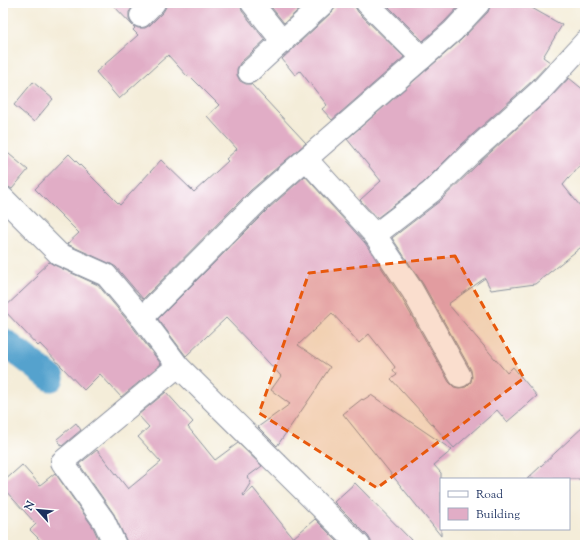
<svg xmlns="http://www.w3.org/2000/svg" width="588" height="548" viewBox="0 0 588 548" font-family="'Sorts Mill Goudy',serif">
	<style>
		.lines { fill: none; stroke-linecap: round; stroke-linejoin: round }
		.canal { stroke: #54a2cd; stroke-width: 27 }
		.building { fill: #e1adc6 }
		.street-casing { stroke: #888e9c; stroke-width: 24 }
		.street { stroke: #fff; stroke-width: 22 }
		.marked { fill: #e8590c; fill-opacity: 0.2; stroke: #e8590c; stroke-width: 3; stroke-dasharray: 8 5; stroke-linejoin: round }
	</style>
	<rect width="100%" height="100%" fill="#fff"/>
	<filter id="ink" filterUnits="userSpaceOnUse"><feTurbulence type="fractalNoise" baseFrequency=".025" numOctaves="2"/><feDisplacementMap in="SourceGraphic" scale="8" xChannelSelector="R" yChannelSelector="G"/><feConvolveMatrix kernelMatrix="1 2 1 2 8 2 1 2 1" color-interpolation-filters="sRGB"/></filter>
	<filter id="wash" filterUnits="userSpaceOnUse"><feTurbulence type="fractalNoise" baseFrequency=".012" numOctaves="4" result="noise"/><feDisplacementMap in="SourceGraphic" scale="16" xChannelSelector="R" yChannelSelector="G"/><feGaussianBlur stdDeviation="0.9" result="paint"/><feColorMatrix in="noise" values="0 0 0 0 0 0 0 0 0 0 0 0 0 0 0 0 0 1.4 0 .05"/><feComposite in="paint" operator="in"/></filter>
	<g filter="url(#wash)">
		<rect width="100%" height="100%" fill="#f4edd9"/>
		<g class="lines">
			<path class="canal" d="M3,341L51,378"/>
		</g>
		<g id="blocks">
			<g class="building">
				<path d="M111,3H136L129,12V19L132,25L138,28H145L150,25L163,12L166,7V3H240L242,11L265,40L240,63L237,69V75L240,81L246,84H251L306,143L251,190L143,299L116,267L111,264L67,244L79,233L35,189L69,154L120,205L161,160L194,192L228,161L226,159L237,149L207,116L219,105L189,75L187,76L168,55L119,99L96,72L138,35L133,30L135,28Z"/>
				<path d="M268,3H306L284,23Z"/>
				<path d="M336,3H355V7L358,12L404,57L332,120L322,109L327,105L300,71L295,75L282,59L332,12L336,7Z"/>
				<path d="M385,3H462L444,22L423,41Z"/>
				<path d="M491,3H523L562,25L543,57L550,62L532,81L462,144L423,183L377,218L360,200L381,181L347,139L461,40L488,12Z"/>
				<path d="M569,78L585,91V159L563,185L585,212V244L535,284L491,290L485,278L448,304L507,373L513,367L537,396L507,422L497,410L454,448L391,379L397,375L393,370L395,367L369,334L359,343L332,313L298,345L330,367L317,387V388L277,446L258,427L290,404L271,390L281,376L255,348L226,318L186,356L158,319L269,208L305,176L365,243L401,297L449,382L454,387L459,388L466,387L471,382L472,377L471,370L423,284L392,238L440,201L480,162L549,99Z"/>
				<path d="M33,82L53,99L34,122L14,105Z"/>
				<path d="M3,149L28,170L12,189L7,186H3Z"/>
				<path d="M49,262L54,265L98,285L132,326L161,364L121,397L100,374L84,390L40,344L38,346L3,309L38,276L36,274Z"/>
				<path d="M166,392L193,422L188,427L215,460L238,443L262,466L247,477L251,482L243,495L244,496L253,488L293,538L315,519L341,545H127L126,540L114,514L79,464L97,450L128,489L161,462L138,437L149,427L138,415Z"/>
				<path d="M371,395L452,450L434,465L441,473V536L343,414L362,399L363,400Z"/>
				<path d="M76,423L81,430L62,446L57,439Z"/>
				<path d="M585,425V479H527Z"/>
				<path d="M22,465L40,485L55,473L93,527L101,545H45L30,530L36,524L3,488V482Z"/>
				<path d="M355,483L416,545H371V541L368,536L334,502Z"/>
			</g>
		</g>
	</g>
	<g filter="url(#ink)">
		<use href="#blocks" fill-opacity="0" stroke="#888e9c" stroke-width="1"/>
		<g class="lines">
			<g class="street-casing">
				<g id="street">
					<path d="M252,3L283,42"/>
					<path d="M367,3L422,58"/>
					<path d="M141,16L154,3"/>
					<path d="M249,72L324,3"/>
					<path d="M306,159L375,235L412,290L460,376"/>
					<path d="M3,198L59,254L106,275L142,318L178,366L359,545"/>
					<path d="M375,235L431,192L471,153L541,90L585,42"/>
					<path d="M142,318L260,199L453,31L479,3"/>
					<path d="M115,545L104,521L62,462L178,366"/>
				</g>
			</g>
			<use href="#street" class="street"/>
		</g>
	</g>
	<path class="marked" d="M455,256L524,378L377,488L259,413L309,273Z"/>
	<rect width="588" height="548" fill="none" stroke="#fff" stroke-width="16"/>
	<rect x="440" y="478" width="130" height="52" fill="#ffffff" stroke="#a4acbf"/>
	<rect x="448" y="491" width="20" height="6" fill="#ffffff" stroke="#a4acbf"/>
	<text x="476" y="498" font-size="12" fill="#1b2f5e">Road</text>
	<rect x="448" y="508" width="20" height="12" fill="#e1adc6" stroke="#a4acbf"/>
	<text x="476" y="518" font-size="12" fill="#1b2f5e">Building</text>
	<g transform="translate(38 510) rotate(297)" stroke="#ffffff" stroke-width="3" paint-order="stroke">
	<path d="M0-3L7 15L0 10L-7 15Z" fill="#1b2f5e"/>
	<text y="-6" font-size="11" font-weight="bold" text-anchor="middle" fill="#1b2f5e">N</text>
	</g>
</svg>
